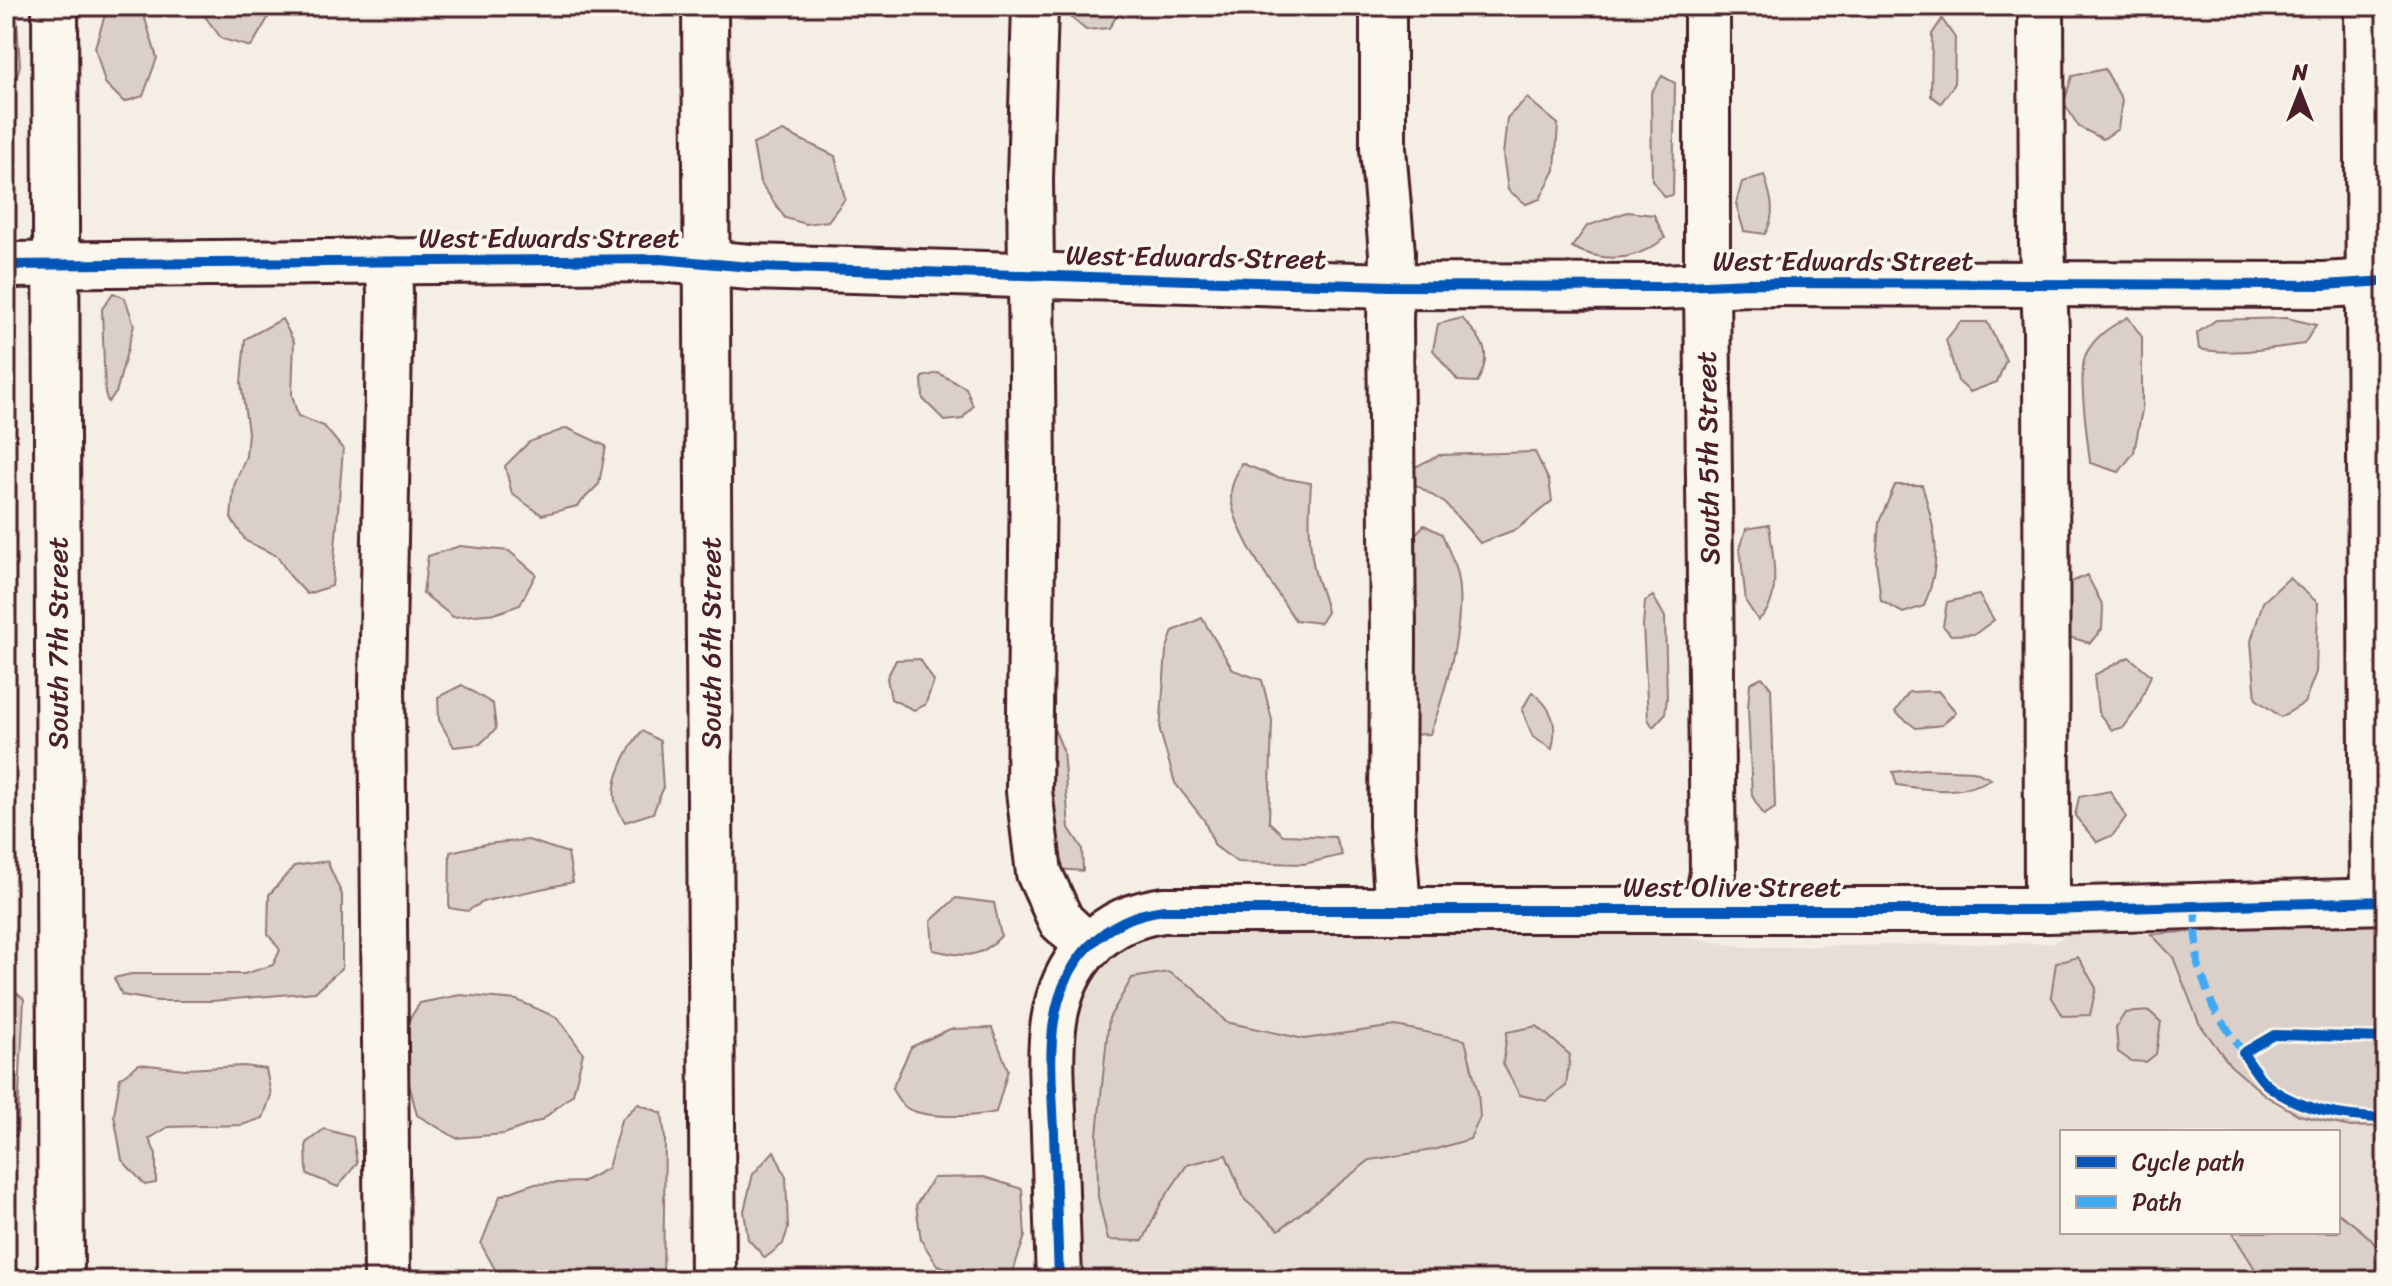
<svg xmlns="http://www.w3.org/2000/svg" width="2392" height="1286" viewBox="0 0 2392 1286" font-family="Sriracha,sans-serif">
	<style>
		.built { fill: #e7dfd6; fill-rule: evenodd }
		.green { fill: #dbd0c9; stroke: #92787a; stroke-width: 2 }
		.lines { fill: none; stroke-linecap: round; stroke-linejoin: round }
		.minor-casing { stroke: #4a1f2b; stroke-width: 50 }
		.minor { stroke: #fbf7ec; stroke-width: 44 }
		.quiet { stroke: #3fa9f5; stroke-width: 8; stroke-dasharray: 16 8; stroke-linecap: butt }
		.cycleway-casing { stroke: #fbf7ec; stroke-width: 15 }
		.cycleway { stroke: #0057b8; stroke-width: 10 }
		.labels { text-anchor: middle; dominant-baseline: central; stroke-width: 7; stroke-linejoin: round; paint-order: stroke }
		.street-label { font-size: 28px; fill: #4a1f2b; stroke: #fbf7ec }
	</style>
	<rect width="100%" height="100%" fill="#f4eee4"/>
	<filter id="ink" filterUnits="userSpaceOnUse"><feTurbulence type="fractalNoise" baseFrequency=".0125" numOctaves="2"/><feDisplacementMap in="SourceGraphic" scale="16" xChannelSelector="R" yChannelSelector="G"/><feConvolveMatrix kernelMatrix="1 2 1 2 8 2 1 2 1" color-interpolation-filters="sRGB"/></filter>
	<g filter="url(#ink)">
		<path class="built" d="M1177,926L1660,933L1745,947L2052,943L2069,934H2151L2173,957L2199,1023L2230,1065L2266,1096L2299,1115L2349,1127L2386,1126V1280H1074L1067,1049L1085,990L1100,967L1118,950L1148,933ZM2062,1132H2338V1232H2062Z"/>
		<g class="green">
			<path d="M202,6H263L268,18L251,47L222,39L200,10Z"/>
			<path d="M1061,6H1123L1109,28L1086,30L1062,10Z"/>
			<path d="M142,9L157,58L143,96L124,102L105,83L95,47L105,15Z"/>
			<path d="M6,16L17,21L20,65L6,119Z"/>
			<path d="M1942,19L1955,38L1954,85L1941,103L1931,96L1932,34Z"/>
			<path d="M2105,69L2122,100L2118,129L2103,139L2079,127L2064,103L2072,76Z"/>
			<path d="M1662,76L1675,83L1673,195L1664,197L1652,180L1651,93Z"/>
			<path d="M1527,98L1558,124L1555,170L1540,199L1526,204L1508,190L1503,155L1507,118Z"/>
			<path d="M783,131L835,156L845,199L828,221L806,224L785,218L760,182L753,144Z"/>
			<path d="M1764,175C1771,196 1777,214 1765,234L1744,231L1736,204L1742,182Z"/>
			<path d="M1627,212L1654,215L1665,238C1636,261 1605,264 1572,247L1587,226Z"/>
			<path d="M113,293L125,298L134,325L116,393L108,402L105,393L102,309Z"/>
			<path d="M6,309L11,319L9,541L6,554Z"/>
			<path d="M2128,317L2142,337V410L2134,452L2119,472L2090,463C2088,440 2077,372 2086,354C2095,336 2110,327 2128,317Z"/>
			<path d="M1462,318C1483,341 1494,353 1477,382L1458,381L1433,350L1438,324Z"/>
			<path d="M2287,318L2316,325L2304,344C2271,348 2231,356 2199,349L2197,333L2216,320Z"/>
			<path d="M282,319L294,342L292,395L298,416L324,426L343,449L332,586L307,594L290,576L277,556L246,541L231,518L234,486L246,456L248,432L241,383L245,339Z"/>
			<path d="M1960,322H1987L2006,360L1997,382L1970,392L1958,381L1946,340Z"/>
			<path d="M938,373L966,388L973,406L962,419L945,421L923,399L922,377Z"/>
			<path d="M567,428L606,446L599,484L577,506L542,515L512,494L505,466L529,442Z"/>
			<path d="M1535,452L1549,481L1552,501L1517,529L1480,543L1446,504L1413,483V468L1439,455Z"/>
			<path d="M1241,463L1276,477L1311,483C1309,513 1308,539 1314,568C1317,583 1324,596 1327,612L1320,623L1295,620C1276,590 1230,528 1231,493C1231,484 1238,472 1241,463Z"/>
			<path d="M1895,485H1922C1936,531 1943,560 1924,606L1903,613L1881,601L1876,561L1879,522Z"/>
			<path d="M1424,525L1442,534C1448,549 1456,564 1458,581C1465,624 1445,694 1430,734L1407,735C1408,710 1412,686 1415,661C1419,631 1415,571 1407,543Z"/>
			<path d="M1769,525C1772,551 1784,602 1758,620L1746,602L1740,549L1746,529Z"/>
			<path d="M460,546L509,551L536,574L520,605L497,613L453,617L423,593L428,556Z"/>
			<path d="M2087,575L2103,606L2102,629L2090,643L2069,637L2062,611L2069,583Z"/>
			<path d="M2289,578L2318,603L2316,672L2304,703L2281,717L2256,699L2251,641L2263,602Z"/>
			<path d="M1979,595L1994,620L1975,634L1951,635L1943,626L1947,602Z"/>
			<path d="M1653,596L1665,617L1667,698L1665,714L1653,727L1648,719L1643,625L1645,601Z"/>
			<path d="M1202,618L1233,670L1262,680L1272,720L1269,822L1283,835L1335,837L1342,855L1304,864L1237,862L1215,846L1204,820L1175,783L1160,731L1166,651L1173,631Z"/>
			<path d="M2129,657L2151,675L2138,707L2124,727L2112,730L2098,712L2094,675Z"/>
			<path d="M920,659L934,681L925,705L914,710L891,699L887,678L896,660Z"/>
			<path d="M1762,677L1771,688L1775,808L1764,815L1752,796L1748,708L1750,683Z"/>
			<path d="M462,685L493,704L496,729L480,744L454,747L439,720L438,697Z"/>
			<path d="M1938,691L1956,712L1942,725L1916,728L1895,712L1909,692Z"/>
			<path d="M1532,692C1553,708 1558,725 1552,749L1533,737L1522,710Z"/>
			<path d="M642,731L660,741L663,789L653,813L625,822C622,817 618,810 616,804C609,783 628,747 642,731Z"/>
			<path d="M1055,731L1063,750L1069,828L1082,848L1083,871L1057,869L1045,745Z"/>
			<path d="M1924,769L1974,771L1991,779C1961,796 1930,790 1897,785L1893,772Z"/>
			<path d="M2110,791L2126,817L2113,835L2097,842L2075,816L2079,797Z"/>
			<path d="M528,840L568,853L573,882L485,901L467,911L449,908L450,852L485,844Z"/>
			<path d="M327,861L342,895V968L315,992L212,1001H157L122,995L114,978L131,974H244L273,965L280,950L268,934L269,895L294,866Z"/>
			<path d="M956,898L994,903L1001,936C978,961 964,956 933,950L931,921Z"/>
			<path d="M2386,920V1126L2350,1127L2299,1115L2266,1096L2230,1065L2199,1023L2173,957L2151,934Z"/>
			<path d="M2078,957L2096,988L2090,1015L2063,1016L2051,996L2056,963Z"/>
			<path d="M1168,972L1194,988L1226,1022L1304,1039L1396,1026L1465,1040L1478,1093L1480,1117L1470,1139L1433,1150L1370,1160L1279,1230L1245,1200L1226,1155L1187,1165L1161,1203L1143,1241L1108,1240L1098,1197L1097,1134L1109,1018L1132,978Z"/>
			<path d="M9,987L24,999L17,1136L6,1135V990Z"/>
			<path d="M460,995L517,1000L558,1018L583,1053L573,1094L542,1120L504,1134L456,1138L417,1115L403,1060V1029L420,1003Z"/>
			<path d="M2149,1011L2161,1022L2156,1054L2146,1062L2131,1061L2118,1052L2116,1027L2125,1013Z"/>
			<path d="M1537,1026L1570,1055L1566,1086L1547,1101L1520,1095L1503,1064L1507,1032Z"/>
			<path d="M992,1028L1008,1070L996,1112C976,1117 918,1120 903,1105C899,1101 895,1094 892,1089L911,1047L950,1029Z"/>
			<path d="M139,1064L185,1069L244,1066L266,1069L271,1095L263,1118L242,1125L168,1127L149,1139L156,1154V1183L145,1185L122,1160L114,1115L120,1078Z"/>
			<path d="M638,1104L662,1113L665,1139L663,1280H501L481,1244L500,1196L532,1184L582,1182L608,1168L621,1120Z"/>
			<path d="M324,1129L353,1137L357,1163L338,1187L307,1174L306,1143Z"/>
			<path d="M774,1151L786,1177L788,1228L783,1244L765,1258L748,1239L744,1211L753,1174Z"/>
			<path d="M984,1177L1022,1189L1025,1236L1011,1277C985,1286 962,1272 937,1265L921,1240L916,1205L933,1178Z"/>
			<path d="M2338,1213C2364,1231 2386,1246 2386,1280H2262L2233,1234L2236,1232H2338Z"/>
		</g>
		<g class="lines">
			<g class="minor-casing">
				<g id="minor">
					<path d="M55,6L61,1280"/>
					<path d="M705,6L713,1280"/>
					<path d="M1035,6L1030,178L1033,474L1029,791L1039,873L1061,921L1089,947"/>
					<path d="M1383,6V149L1392,253L1390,320L1393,637L1392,826L1398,910"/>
					<path d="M2041,6L2042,245L2046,331L2047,910"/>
					<path d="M2367,6L2373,901"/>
					<path d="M6,265L660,259L750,267L1391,286L1663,287L1748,283L2324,285L2386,281"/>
					<path d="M1706,910L1713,873L1707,285V6"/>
					<path d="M387,1280L382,685L390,295L389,260"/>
					<path d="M1059,1280C1057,1231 1056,1182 1054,1133C1052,1068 1040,998 1089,946C1111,924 1134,914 1164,910H2047L2386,901"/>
				</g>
			</g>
			<use href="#minor" class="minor"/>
			<path class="quiet" d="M2195,906L2198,965L2213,1007L2243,1053"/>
			<g class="cycleway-casing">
				<g id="cycleway">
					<path d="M6,265L660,259L750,267L1391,286L1663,287L1748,283L2324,285L2386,281"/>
					<path d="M2386,1038L2274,1035L2243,1053C2250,1063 2257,1076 2266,1084C2297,1110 2346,1118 2386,1118"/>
					<path d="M1059,1280C1057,1231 1056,1182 1054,1133C1052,1068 1040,998 1089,946C1111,924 1134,914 1164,910H2047L2386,901"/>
				</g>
			</g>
			<use href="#cycleway" class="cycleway"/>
		</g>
	</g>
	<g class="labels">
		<g class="street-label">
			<text x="549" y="237">West Edwards Street</text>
			<text transform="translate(1196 257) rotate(1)">West Edwards Street</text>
			<text x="1843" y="260">West Edwards Street</text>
			<text transform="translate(1708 458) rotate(-91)">South 5th Street</text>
			<text transform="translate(57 643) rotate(-90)">South 7th Street</text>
			<text transform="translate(710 643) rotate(-90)">South 6th Street</text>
			<text x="1732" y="886">West Olive Street</text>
		</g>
	</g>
	<rect width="2392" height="1286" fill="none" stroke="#fbf7ec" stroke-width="32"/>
	<rect x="16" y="16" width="2360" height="1254" fill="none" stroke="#4a1f2b" stroke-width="3" filter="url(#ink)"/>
	<rect x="2060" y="1130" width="280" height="104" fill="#fbf7ec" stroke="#b4a19f" stroke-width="2"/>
	<rect x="2076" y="1156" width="40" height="12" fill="#0057b8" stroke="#b4a19f" stroke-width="2"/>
	<text x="2132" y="1170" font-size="24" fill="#4a1f2b">Cycle path</text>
	<rect x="2076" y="1196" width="40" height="12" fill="#3fa9f5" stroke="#b4a19f" stroke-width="2"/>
	<text x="2132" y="1210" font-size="24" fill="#4a1f2b">Path</text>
	<g transform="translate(2300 92)" stroke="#fbf7ec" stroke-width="6" paint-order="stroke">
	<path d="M0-6L14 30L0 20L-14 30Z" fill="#4a1f2b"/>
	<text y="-12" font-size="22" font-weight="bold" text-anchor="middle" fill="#4a1f2b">N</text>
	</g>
</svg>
